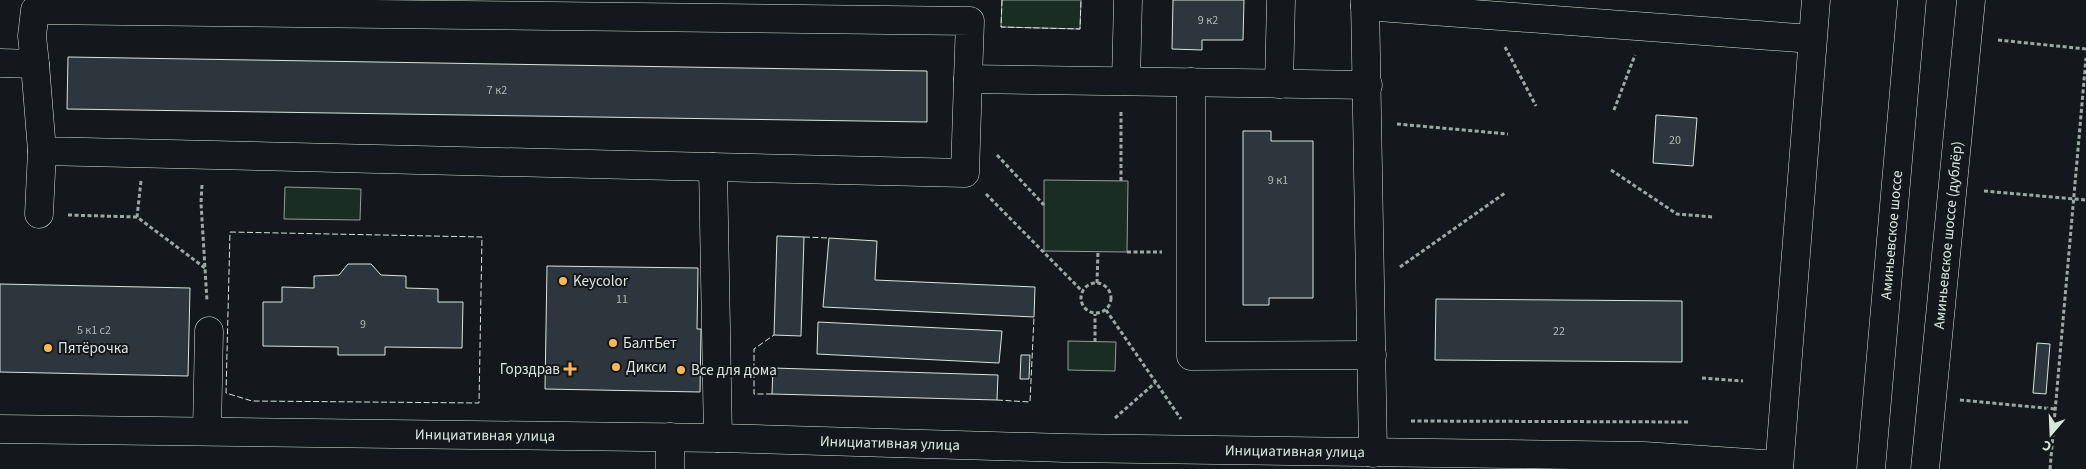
<svg xmlns="http://www.w3.org/2000/svg" width="2086" height="469" viewBox="0 0 2086 469" font-family="'Source Sans 3',sans-serif">
	<style>
		.green { fill: #1a2d24; stroke: #939e99 }
		.building { fill: #2c363c; stroke: #d8e6dc }
		.lines { fill: none; stroke-linecap: round; stroke-linejoin: round }
		.minor-casing { stroke: #d8e6dc; stroke-width: 29 }
		.major-casing { stroke: #d8e6dc; stroke-width: 29 }
		.path { stroke: #9da8a2; stroke-width: 3; stroke-dasharray: 4 2.5; stroke-linecap: butt }
		.minor { stroke: #14181c; stroke-width: 28 }
		.major { stroke: #14181c; stroke-width: 28 }
		.fence { stroke: #d8e6dc; stroke-width: 1; stroke-dasharray: 6 2.5; stroke-linecap: butt }
		.poi-dot { fill: #ffb74d; stroke: #14181c; stroke-width: 2 }
		.labels { text-anchor: middle; dominant-baseline: central; stroke-width: 4; stroke-linejoin: round; paint-order: stroke }
		.number-label { font-size: 12px; fill: #adbab4 }
		.street-label { font-size: 15px; fill: #d8e6dc; stroke: #14181c }
		.poi-label { font-size: 15px; fill: #d8e6dc; stroke: #14181c; text-anchor: start }
	</style>
	<rect width="100%" height="100%" fill="#14181c"/>
	<g class="green">
		<path d="M1002,0H1081L1080,29L1001,27Z"/>
		<path d="M1044,180L1128,181L1127,252L1044,251Z"/>
		<path d="M285,187L361,189L360,220L284,219Z"/>
		<path d="M1068,341L1116,342L1115,371L1068,370Z"/>
	</g>
	<g class="building">
		<path d="M1173,0H1244L1243,40H1202V50L1172,49Z"/>
		<path d="M68,57L927,71V122L67,109Z"/>
		<path d="M1656,115L1697,118L1693,166L1653,163Z"/>
		<path d="M1243,131H1271V141H1313V298H1269V305H1243Z"/>
		<path d="M777,236L804,237L801,336L774,335Z"/>
		<path d="M829,238L877,241L875,280L1035,287L1034,317L823,307Z"/>
		<path d="M348,264H371L381,275L406,276V288L438,289V302H463L462,348L385,347V355H338V347L263,346V302H282V287L314,288V276L339,275Z"/>
		<path d="M547,266L698,268L697,329H701L700,392L545,389Z"/>
		<path d="M0,284L190,288L188,376L0,372Z"/>
		<path d="M1436,299L1682,301V362L1435,360Z"/>
		<path d="M818,322L1002,331L999,363L817,354Z"/>
		<path d="M2037,343L2050,344L2046,394L2033,393Z"/>
		<path d="M1021,355H1030L1029,379H1020Z"/>
		<path d="M773,368L998,375L997,400L772,394Z"/>
	</g>
	<g class="lines">
		<g class="minor-casing">
			<g id="minor">
				<path d="M1365,0L1373,453"/>
				<path d="M1365,6L1812,39"/>
				<path d="M0,63L35,64L32,36L35,10L970,21L968,79L1368,85"/>
				<path d="M35,64L42,151L965,173L968,79"/>
				<path d="M1126,81L1128,0"/>
				<path d="M1191,82V356L1372,355"/>
				<path d="M1279,84L1281,0"/>
				<path d="M713,167L718,438"/>
				<path d="M39,214L42,151"/>
				<path id="s1" d="M0,429L718,438L1065,448L1644,456L1779,465"/>
				<path d="M207,431L209,331"/>
				<path d="M670,437V469"/>
				<path id="s2" d="M1925,469L1971,0"/>
			</g>
		</g>
		<g class="major-casing">
			<g id="major">
				<path d="M1779,469L1816,0"/>
				<path id="s3" d="M1871,469L1912,0"/>
			</g>
		</g>
		<g class="path">
			<path d="M1998,40L2086,49"/>
			<path d="M1505,47L1536,106"/>
			<path d="M1614,110L1635,55"/>
			<path d="M1397,124L1508,134"/>
			<path d="M997,155L1044,205"/>
			<path d="M1611,170L1677,214L1713,217"/>
			<path d="M141,181L137,217L205,268"/>
			<path d="M1121,181V111"/>
			<path d="M202,185L201,203L207,301"/>
			<path d="M1984,191L2086,200"/>
			<path d="M986,194L1082,291"/>
			<path d="M68,215L137,217"/>
			<path d="M1127,252H1162"/>
			<path d="M1400,267L1505,193"/>
			<circle cx="1096" cy="298" r="15"/>
			<path d="M1097,283L1098,251"/>
			<path d="M1106,310L1181,419"/>
			<path d="M1095,342V314"/>
			<path d="M1702,378L1743,381"/>
			<path d="M1960,400L2055,409"/>
			<path d="M1115,418L1155,383"/>
			<path d="M1411,421L1689,422"/>
			<path d="M2050,469L2086,58"/>
		</g>
		<use href="#minor" class="minor"/>
		<use href="#major" class="major"/>
		<g class="fence">
			<path d="M1002,0L1001,27L1080,29L1081,0"/>
			<path d="M230,232L482,237L479,403L252,401L226,393Z"/>
			<path d="M804,237L829,238"/>
			<path d="M772,394H754V349L774,335"/>
			<path d="M997,400L1030,402L1034,317"/>
		</g>
	</g>
	<g class="poi-dot">
		<circle cx="563" cy="281" r="5"/>
		<circle cx="613" cy="343" r="5"/>
		<circle cx="48" cy="348" r="5"/>
		<circle cx="616" cy="367" r="5"/>
		<path d="M567.5 361.5h5v5h5v5h-5v5h-5v-5h-5v-5h5z"/>
		<circle cx="681" cy="370" r="5"/>
	</g>
	<g class="labels">
		<g class="number-label">
			<text x="1208" y="20">9 к2</text>
			<text x="497" y="90">7 к2</text>
			<text x="1675" y="140">20</text>
			<text x="1278" y="180">9 к1</text>
			<text x="622" y="299">11</text>
			<text x="363" y="324">9</text>
			<text x="94" y="330">5 к1 с2</text>
			<text x="1559" y="331">22</text>
		</g>
		<g class="street-label">
			<text stroke="none"><textPath href="#s3" startOffset="235">Аминьевское шоссе</textPath></text>
			<text stroke="none"><textPath href="#s2" startOffset="235">Аминьевское шоссе (дублёр)</textPath></text>
			<text stroke="none"><textPath href="#s1" startOffset="485">Инициативная улица</textPath></text>
			<text stroke="none"><textPath href="#s1" startOffset="890">Инициативная улица</textPath></text>
			<text stroke="none"><textPath href="#s1" startOffset="1295">Инициативная улица</textPath></text>
		</g>
		<g class="poi-label">
			<text x="573" y="281">Keycolor</text>
			<text x="623" y="343">БалтБет</text>
			<text x="58" y="348">Пятёрочка</text>
			<text x="626" y="367">Дикси</text>
			<text x="560" y="369" text-anchor="end">Горздрав</text>
			<text x="691" y="370">Все для дома</text>
		</g>
	</g>
	<g transform="translate(2051 434) rotate(199)" stroke="#14181c" stroke-width="4" paint-order="stroke">
	<path d="M0-4L9 19L0 12L-9 19Z" fill="#d8e6dc"/>
	<text y="-8" font-size="14" font-weight="bold" text-anchor="middle" fill="#d8e6dc">С</text>
	</g>
</svg>
